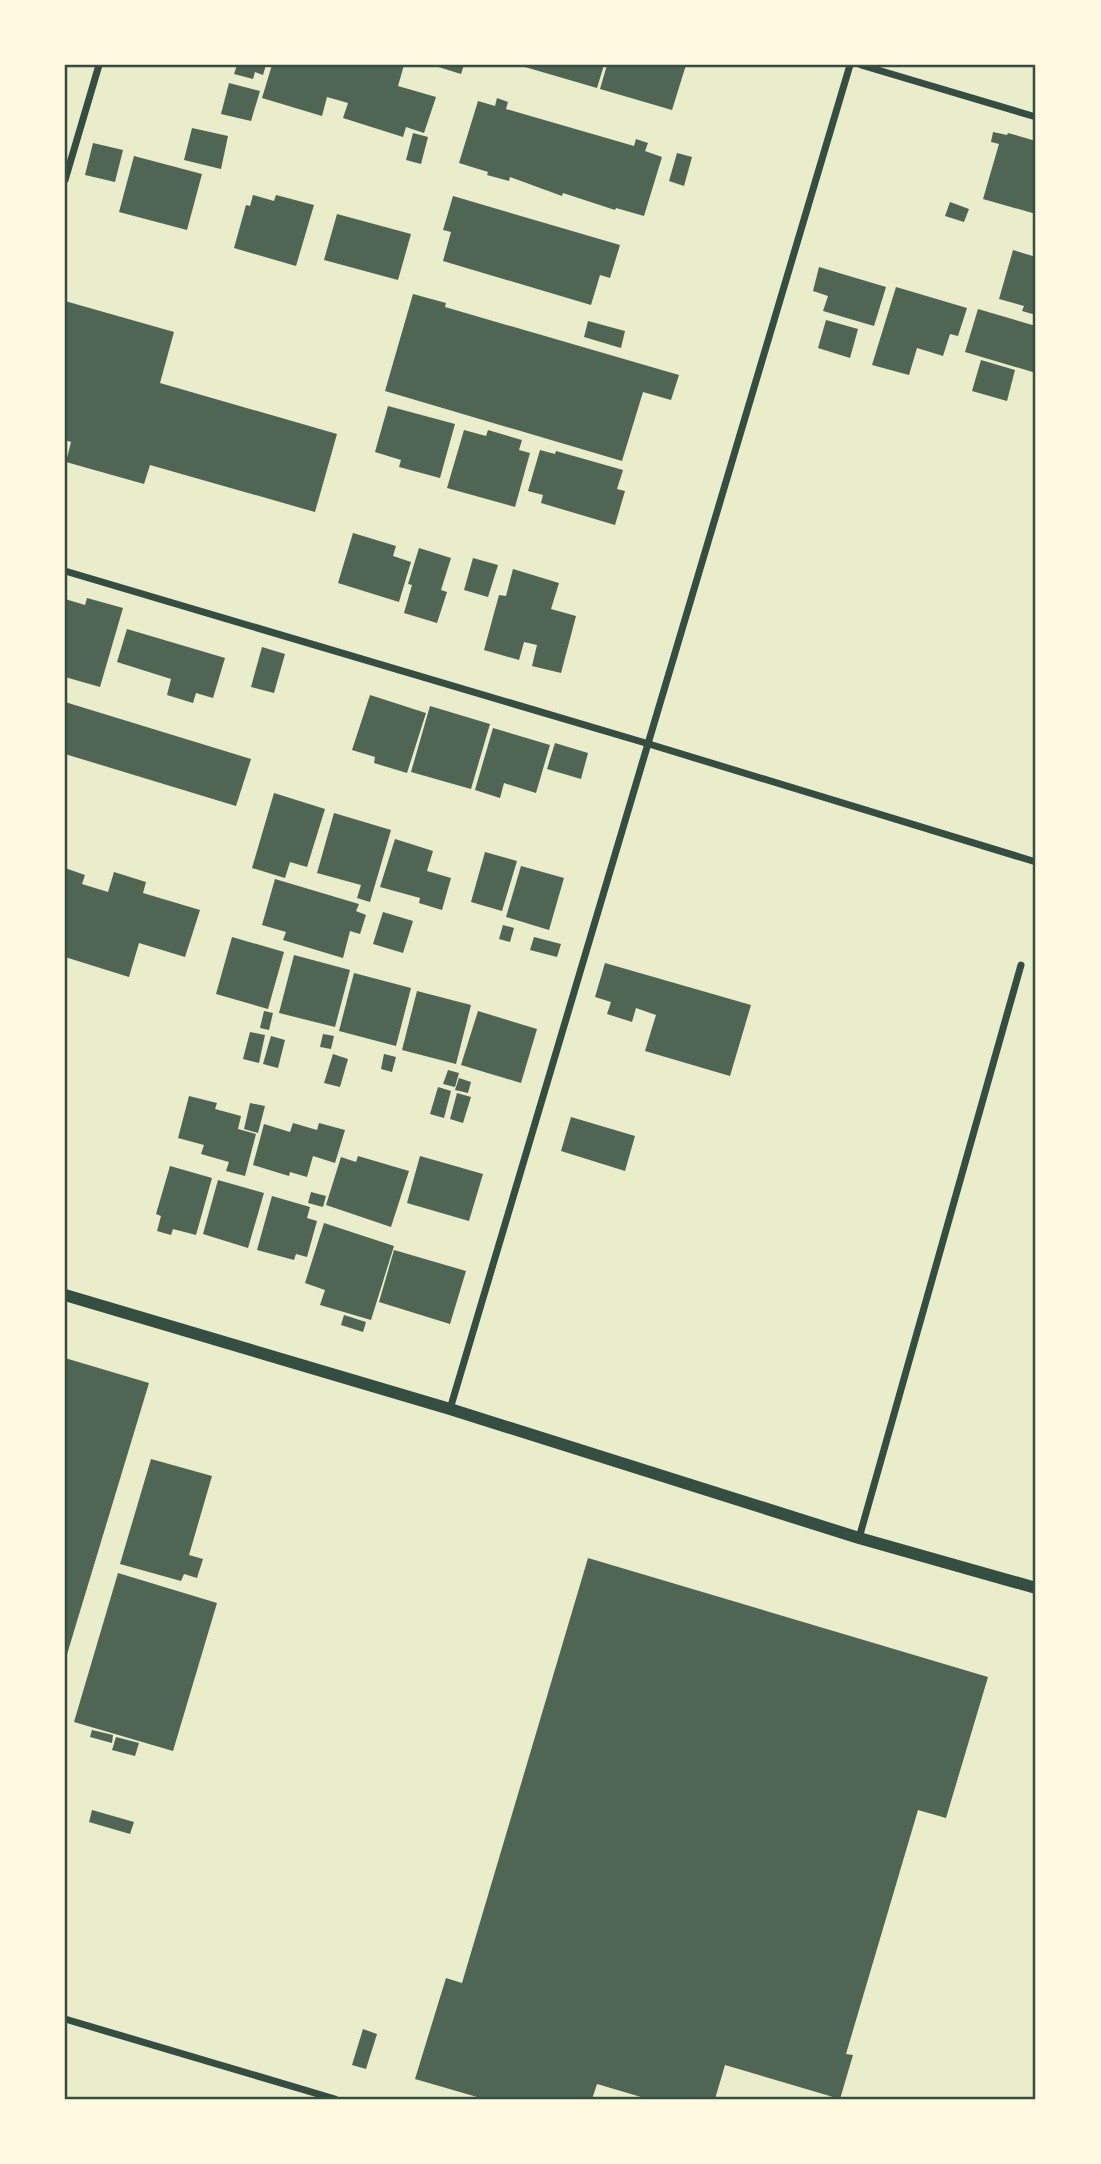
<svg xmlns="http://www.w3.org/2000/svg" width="1101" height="2164" viewBox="0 0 1101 2164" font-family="'Space Grotesk',sans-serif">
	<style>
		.building { fill: #4f6655 }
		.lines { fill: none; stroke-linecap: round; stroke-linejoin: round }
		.minor { stroke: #344e41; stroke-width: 7 }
		.tertiary { stroke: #344e41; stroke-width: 12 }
		.neatline { fill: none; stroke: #344e41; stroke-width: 2.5 }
	</style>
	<rect width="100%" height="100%" fill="#e9edc9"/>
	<g class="building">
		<path d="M237,65H266L263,75L255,72L253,79L234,74Z"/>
		<path d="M272,65H404L398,86L436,97L424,133L406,127L403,137L343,118L348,103L327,97L322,116L262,98Z"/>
		<path d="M432,65H464L461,74Z"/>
		<path d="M518,65H604L597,88Z"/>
		<path d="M607,65H686L672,110L600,89Z"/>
		<path d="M229,83L260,91L251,121L221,114Z"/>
		<path d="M497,98L508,102L506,109L634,146L636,139L648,143L645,151L662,157L644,216L616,208L615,210L563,193L562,196L510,177L509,181L487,175L488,172L459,163L478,101L495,106Z"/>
		<path d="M192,128L228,136L221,169L184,160Z"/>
		<path d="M993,132L1007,135L1008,133L1036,141V214L983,199L999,144L991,142Z"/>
		<path d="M413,133L428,137L421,164L406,160Z"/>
		<path d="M93,143L123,150L115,182L85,175Z"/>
		<path d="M677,153L692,157L684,186L669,181Z"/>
		<path d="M134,156L202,174L187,230L119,212Z"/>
		<path d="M253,195L274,201L276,195L314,205L296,266L234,248L246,205L250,206Z"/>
		<path d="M453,196L620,245L610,278L600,275L591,305L443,261L451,232L443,230Z"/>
		<path d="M950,202L969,209L964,222L945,216Z"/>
		<path d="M337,214L411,234L398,280L324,260Z"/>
		<path d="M1013,250L1036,257V315L1022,311L1024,306L999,299Z"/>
		<path d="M819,267L886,287L874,326L823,311L828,296L813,291Z"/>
		<path d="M896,287L967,308L958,336L950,334L943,356L917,348L909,375L872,365Z"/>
		<path d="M413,294L446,303L445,307L679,375L671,400L643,392L622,461L385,391Z"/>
		<path d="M65,301L174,332L160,383L337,434L315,512L150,465L144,484L66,462L71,442L65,440Z"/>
		<path d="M978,309L1036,326V373L965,352Z"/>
		<path d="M826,320L858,329L850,358L818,348Z"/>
		<path d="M588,321L625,331L621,348L584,337Z"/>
		<path d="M981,360L1015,370L1007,401L972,391Z"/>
		<path d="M388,406L455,424L440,478L399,467L401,460L375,452Z"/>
		<path d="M464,430L486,436L488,430L522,440L519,450L530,453L515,507L447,488Z"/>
		<path d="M540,450L555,454L556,451L623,470L617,489L625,491L615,525L541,503L543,495L528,491Z"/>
		<path d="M353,533L396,546L393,556L411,562L399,602L338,583Z"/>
		<path d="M419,548L451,558L441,590L447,592L437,623L404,613L412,585L408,584Z"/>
		<path d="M473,558L498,565L488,597L464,590Z"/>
		<path d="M513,569L559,583L551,609L576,616L561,673L532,666L537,645L524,642L519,660L484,650L499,595L506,596Z"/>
		<path d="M87,598L123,608L100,687L65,677V599L85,605Z"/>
		<path d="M127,629L225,658L213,698L196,693L193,703L167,695L171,679L117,662Z"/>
		<path d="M262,647L285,654L274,693L251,687Z"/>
		<path d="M370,695L426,713L407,773L374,763L375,757L352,750Z"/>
		<path d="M65,702L251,759L236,806L65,754Z"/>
		<path d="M430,706L490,724L471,789L411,772Z"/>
		<path d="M493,728L550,745L536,793L504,783L500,798L475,790Z"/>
		<path d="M555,743L588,753L581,779L547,769Z"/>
		<path d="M274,793L325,809L307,867L290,862L285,878L252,868Z"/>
		<path d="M334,813L391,830L370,902L357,898L361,885L317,873Z"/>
		<path d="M395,839L433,851L427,871L451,878L442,910L419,903L420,898L380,887Z"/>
		<path d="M485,852L517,861L502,911L471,902Z"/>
		<path d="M521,866L564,878L549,930L506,917Z"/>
		<path d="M65,868L85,875L82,884L108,892L114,872L146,882L143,893L200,910L185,957L139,943L129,977L65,957Z"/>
		<path d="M275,879L359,904L356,911L366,915L360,934L350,931L343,958L283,940L286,932L262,925Z"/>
		<path d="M383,912L413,921L403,953L373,944Z"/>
		<path d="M503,925L514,928L510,942L499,939Z"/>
		<path d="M232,937L284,952L268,1009L216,994Z"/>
		<path d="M534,937L561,944L557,957L530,950Z"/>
		<path d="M294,955L350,970L335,1027L279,1013Z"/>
		<path d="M605,963L751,1005L730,1076L645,1051L656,1015L636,1008L632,1022L607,1014L611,1002L595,997Z"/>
		<path d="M354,973L411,988L396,1046L339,1031Z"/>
		<path d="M417,991L471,1005L456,1064L402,1050Z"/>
		<path d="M264,1011L273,1013L269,1030L260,1028Z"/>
		<path d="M478,1011L537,1029L521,1083L461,1065Z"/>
		<path d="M250,1032L265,1035L259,1063L243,1059Z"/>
		<path d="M323,1034L334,1036L331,1049L320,1047Z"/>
		<path d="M271,1036L285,1040L278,1068L263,1064Z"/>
		<path d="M333,1054L348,1059L340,1087L324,1083Z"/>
		<path d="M384,1054L396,1057L392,1072L381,1069Z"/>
		<path d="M448,1070L459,1073L455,1087L443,1084Z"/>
		<path d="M459,1078L471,1082L468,1093L455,1090Z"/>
		<path d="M438,1087L451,1091L444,1118L430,1114Z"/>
		<path d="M457,1093L471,1097L463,1123L450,1119Z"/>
		<path d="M189,1096L217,1103L215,1109L241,1116L238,1129L256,1134L245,1176L226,1171L229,1162L201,1154L204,1145L178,1138Z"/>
		<path d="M250,1103L265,1106L258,1133L244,1129Z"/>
		<path d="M571,1117L635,1136L625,1171L561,1151Z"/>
		<path d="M293,1123L317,1130L319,1123L345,1130L335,1163L313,1156L307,1177L290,1172L289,1176L253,1165L264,1124L290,1132Z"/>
		<path d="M358,1156L409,1171L391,1227L326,1205L341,1157L356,1162Z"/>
		<path d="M420,1156L483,1174L469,1221L407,1203Z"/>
		<path d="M170,1166L212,1178L196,1235L173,1229L171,1235L157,1231L161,1216L156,1214Z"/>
		<path d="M218,1180L264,1193L248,1248L203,1234Z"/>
		<path d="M311,1192L326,1196L323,1207L308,1203Z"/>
		<path d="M272,1196L310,1207L307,1218L317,1221L307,1257L296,1254L294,1260L257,1250Z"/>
		<path d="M324,1223L394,1246L371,1320L320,1305L325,1290L305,1283Z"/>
		<path d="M394,1250L466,1271L450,1324L379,1302Z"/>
		<path d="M344,1315L366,1322L363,1332L341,1325Z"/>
		<path d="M65,1358L149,1383L65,1661Z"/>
		<path d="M151,1459L212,1476L189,1555L203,1559L197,1578L184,1574L181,1581L120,1564Z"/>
		<path d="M588,1558L988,1677L946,1818L918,1810L846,2054L853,2055L840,2099L725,2065L715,2099H648L597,2084L592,2099H484L415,2079L446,1978L462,1983Z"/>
		<path d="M118,1573L217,1603L173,1751L74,1722Z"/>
		<path d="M92,1730L113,1735L112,1743L90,1737Z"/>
		<path d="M116,1737L139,1743L135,1756L112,1750Z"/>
		<path d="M92,1810L134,1822L130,1834L89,1822Z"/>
		<path d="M363,2029L377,2034L366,2069L352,2065Z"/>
	</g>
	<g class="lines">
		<g class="minor">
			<path d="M861,65L1036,117"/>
			<path d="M65,180L99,65"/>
			<path d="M65,571L649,744L1036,862"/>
			<path d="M450,1409L850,65"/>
			<path d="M859,1538L1021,965"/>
			<path d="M65,2019L335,2099"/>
		</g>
		<path class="tertiary" d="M65,1295L450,1409L859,1538L1036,1588"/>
	</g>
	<rect width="1101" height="2164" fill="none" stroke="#fefae0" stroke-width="133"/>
	<rect x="66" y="66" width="968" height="2032" class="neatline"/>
</svg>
